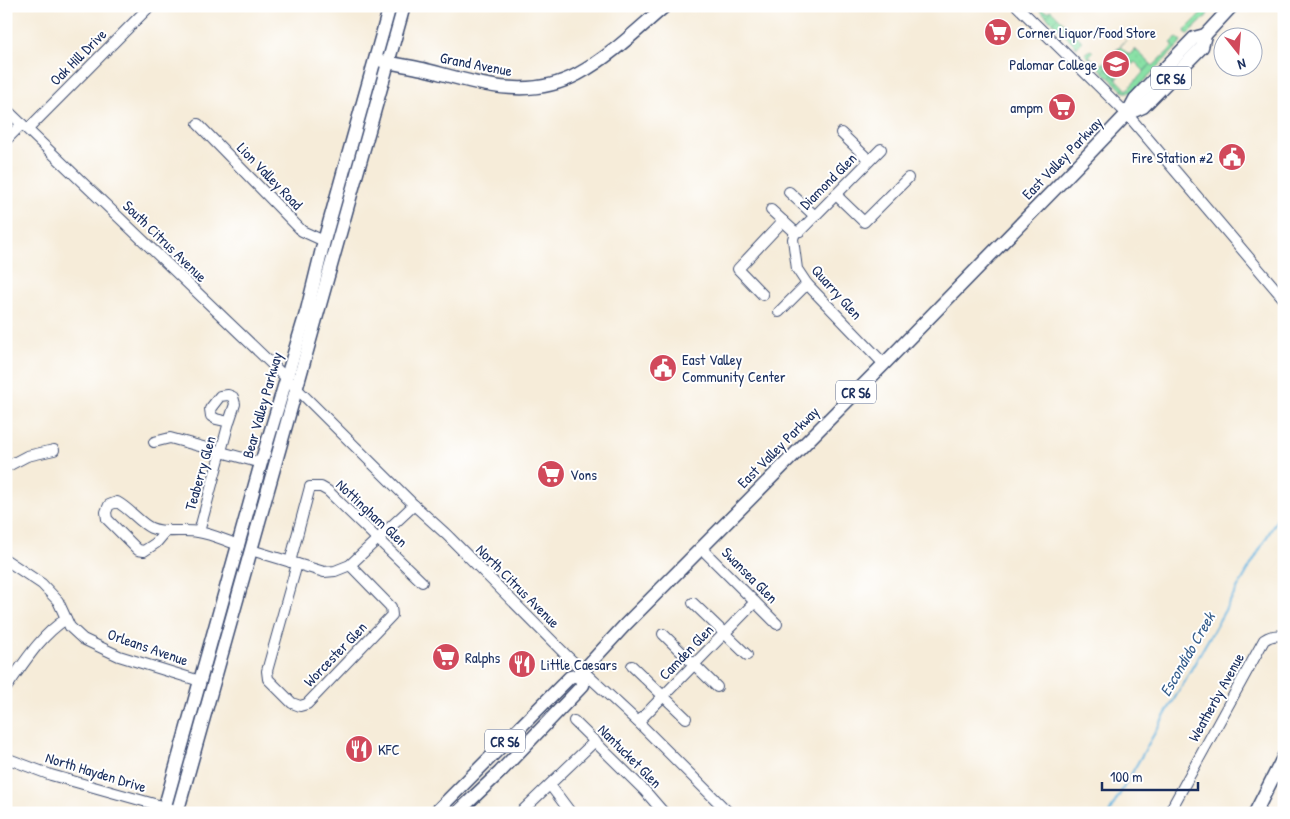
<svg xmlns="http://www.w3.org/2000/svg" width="1290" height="819" viewBox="0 0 1290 819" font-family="'Patrick Hand',sans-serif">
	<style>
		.park { fill: url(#park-dots); stroke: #528882 }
		.garden { fill: url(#garden-furrows); stroke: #528882 }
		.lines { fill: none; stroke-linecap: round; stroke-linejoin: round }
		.stream { stroke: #67b5e1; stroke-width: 2 }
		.minor-casing { stroke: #3c4b70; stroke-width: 12 }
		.major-casing { stroke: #3c4b70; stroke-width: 15 }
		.minor { stroke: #fff; stroke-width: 10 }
		.major { stroke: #fff; stroke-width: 12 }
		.labels { text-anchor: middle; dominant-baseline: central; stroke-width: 4; stroke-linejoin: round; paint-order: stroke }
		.shield { fill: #fff; stroke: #5f6d8e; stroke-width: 1 }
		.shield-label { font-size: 14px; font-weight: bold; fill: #1b2f5e }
		.poi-label { font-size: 15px; fill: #1b2f5e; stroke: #fff; text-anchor: start }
		.street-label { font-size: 15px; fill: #1b2f5e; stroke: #fff }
		.water-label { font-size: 16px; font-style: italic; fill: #365e8c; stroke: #fff }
	</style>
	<defs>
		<pattern id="park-dots" width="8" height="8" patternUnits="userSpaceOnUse" patternTransform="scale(1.25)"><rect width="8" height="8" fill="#89e1a6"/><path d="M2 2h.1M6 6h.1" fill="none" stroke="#76c191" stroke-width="1.8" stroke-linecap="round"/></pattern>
		<pattern id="garden-furrows" width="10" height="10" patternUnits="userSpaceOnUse" patternTransform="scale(1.25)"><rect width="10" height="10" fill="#89e1a6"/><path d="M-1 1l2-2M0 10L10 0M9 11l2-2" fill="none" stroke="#76c191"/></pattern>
	</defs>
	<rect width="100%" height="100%" fill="#fff"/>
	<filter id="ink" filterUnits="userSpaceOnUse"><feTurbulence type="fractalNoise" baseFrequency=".02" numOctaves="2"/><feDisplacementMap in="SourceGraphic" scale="10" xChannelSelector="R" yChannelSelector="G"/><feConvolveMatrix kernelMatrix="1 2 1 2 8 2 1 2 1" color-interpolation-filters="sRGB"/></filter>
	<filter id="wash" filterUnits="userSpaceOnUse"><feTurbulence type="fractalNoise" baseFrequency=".0096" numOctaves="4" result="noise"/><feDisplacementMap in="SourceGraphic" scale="20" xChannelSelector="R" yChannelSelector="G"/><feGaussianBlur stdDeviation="1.12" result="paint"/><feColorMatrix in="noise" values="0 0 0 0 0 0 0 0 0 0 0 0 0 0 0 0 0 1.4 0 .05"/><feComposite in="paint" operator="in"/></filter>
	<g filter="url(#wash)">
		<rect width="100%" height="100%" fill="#f6ecd9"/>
		<path class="park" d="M1121,47L1129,55L1135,49L1151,64L1144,71L1135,62L1128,69L1126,67L1117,79L1103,65Z"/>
		<g class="garden">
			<path d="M1036,6H1040L1046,12L1051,10L1081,40V43L1077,47Z"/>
			<path d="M1205,10L1208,13L1206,17L1188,34L1185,32L1186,29Z"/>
			<path d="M1177,38L1181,41L1179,45L1133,92H1124L1085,54L1091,50L1093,52L1089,56L1100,66L1126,40L1103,65L1127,90L1151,64L1153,66L1174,46L1171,43Z"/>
		</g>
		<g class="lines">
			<path class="stream" d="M1109,813L1284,507"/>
		</g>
	</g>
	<g filter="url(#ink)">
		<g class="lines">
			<g class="minor-casing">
				<g id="minor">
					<path d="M1017,6L1127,114L1284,299"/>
					<path d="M6,109L279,371L414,505L447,535L569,658L638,722L729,813"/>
					<path d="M198,124L302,231L324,241"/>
					<path d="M28,129L150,6"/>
					<path d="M841,133L869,160"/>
					<path d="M6,140L22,124"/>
					<path d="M789,192L815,216"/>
					<path d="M836,195L864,222L908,178"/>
					<path d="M771,210L795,232"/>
					<path d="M795,232L793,239L797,269L807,284L884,364"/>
					<path d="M795,232L800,231L807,224L881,149"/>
					<path d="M763,295L738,269L783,221"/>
					<path d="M779,312L807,284"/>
					<path d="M228,395L233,397L235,404L229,422L216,419L211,416L210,409L220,396Z"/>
					<path d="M154,442L170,438L261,463"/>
					<path d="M6,467L27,456L54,450"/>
					<path d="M167,530L156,543L144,551L138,550L107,519L106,512L109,505L117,502C130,509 140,523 151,528C165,534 183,529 198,532C212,534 226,541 239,545"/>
					<path d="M199,532L229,422"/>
					<path d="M701,548L777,624"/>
					<path d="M251,550L324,572L335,571L350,565L414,505"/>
					<path d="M6,560L42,584L58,601L70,627L83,639L119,656L200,681"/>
					<path d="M290,562L310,487H321L328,491L422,582"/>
					<path d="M297,564L267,671L268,679L292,703L300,706L307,704L392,615L391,607L350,565"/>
					<path d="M693,603L747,655"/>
					<path d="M663,634L717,687"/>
					<path d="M632,666L686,718"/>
					<path d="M6,688C24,663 40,636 66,619"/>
					<path d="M574,721L645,791L664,813"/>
					<path d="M638,722L755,602"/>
					<path d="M6,758L51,775L172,809"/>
					<path d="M550,785L571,813"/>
					<path d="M520,813L595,741"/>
					<path d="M1169,813L1264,640C1270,636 1277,634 1284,637"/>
				</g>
			</g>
			<g class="major-casing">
				<g id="major">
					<path d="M382,61C395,64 409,66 423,69C474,82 527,102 578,74C611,56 637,30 665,6"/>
					<path d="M1127,114L1143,107L1202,47L1205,35"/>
					<path d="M163,813L261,463L307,310L324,241L390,6"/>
					<path d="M177,813L404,6"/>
					<path d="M435,813L570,677L579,675L625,625L884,364L1083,160L1127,114L1135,99L1194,38L1205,35L1232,6"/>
					<path d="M457,813L500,772L583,685L579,675"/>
					<path d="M1255,813L1284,756"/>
				</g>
			</g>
			<use href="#minor" class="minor"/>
			<use href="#major" class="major"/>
		</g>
	</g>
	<defs>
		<g id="supermarket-disc" transform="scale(1.4375)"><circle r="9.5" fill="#d1495b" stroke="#fff"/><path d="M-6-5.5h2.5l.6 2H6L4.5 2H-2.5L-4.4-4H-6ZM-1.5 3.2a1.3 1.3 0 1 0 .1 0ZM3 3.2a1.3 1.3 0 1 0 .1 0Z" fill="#fff"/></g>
		<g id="university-disc" transform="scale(1.4375)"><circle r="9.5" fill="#d1495b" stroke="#fff"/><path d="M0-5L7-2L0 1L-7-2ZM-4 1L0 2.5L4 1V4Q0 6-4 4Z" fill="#fff"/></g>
		<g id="civic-disc" transform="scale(1.4375)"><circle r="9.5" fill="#d1495b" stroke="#fff"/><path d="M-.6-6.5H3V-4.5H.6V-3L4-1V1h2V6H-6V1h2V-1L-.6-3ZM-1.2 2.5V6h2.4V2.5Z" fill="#fff"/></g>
		<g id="restaurant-disc" transform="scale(1.4375)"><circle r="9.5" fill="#d1495b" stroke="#fff"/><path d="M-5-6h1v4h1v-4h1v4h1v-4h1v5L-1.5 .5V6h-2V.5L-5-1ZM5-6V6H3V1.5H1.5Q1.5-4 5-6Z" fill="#fff"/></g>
	</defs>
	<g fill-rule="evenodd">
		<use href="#supermarket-disc" x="998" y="32"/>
		<use href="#university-disc" x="1116" y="64"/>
		<use href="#supermarket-disc" x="1062" y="107"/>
		<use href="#civic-disc" x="1232" y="157"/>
		<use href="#civic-disc" x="663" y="368"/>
		<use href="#supermarket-disc" x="551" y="474"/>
		<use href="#supermarket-disc" x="446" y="657"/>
		<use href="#restaurant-disc" x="522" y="664"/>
		<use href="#restaurant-disc" x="359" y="749"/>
	</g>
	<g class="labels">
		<g class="shield">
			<rect x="1151" y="66.5" width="40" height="23" rx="4"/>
			<rect x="836" y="380.5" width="40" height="23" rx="4"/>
			<rect x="485" y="729.5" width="40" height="23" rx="4"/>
		</g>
		<g class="shield-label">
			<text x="1171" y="78">CR S6</text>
			<text x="856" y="392">CR S6</text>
			<text x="505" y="741">CR S6</text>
		</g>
		<g class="poi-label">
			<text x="1017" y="32">Corner Liquor/Food Store</text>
			<text x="1097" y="64" text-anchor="end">Palomar College</text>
			<text x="1043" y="107" text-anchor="end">ampm</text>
			<text x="1213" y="157" text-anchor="end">Fire Station #2</text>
			<text x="682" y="359">East Valley<tspan x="682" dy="17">Community Center</tspan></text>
			<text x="570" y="474">Vons</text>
			<text x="465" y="657">Ralphs</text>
			<text x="541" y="664">Little Caesars</text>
			<text x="378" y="749">KFC</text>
		</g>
		<g class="street-label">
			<text transform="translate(78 57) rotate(-45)">Oak Hill Drive</text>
			<text transform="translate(476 64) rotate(11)">Grand Avenue</text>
			<text transform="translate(1062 158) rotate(-46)">East Valley Parkway</text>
			<text transform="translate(270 176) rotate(46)">Lion Valley Road</text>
			<text transform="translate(828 181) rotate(-45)">Diamond Glen</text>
			<text transform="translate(165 241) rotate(44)">South Citrus Avenue</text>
			<text transform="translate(837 292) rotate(48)">Quarry Glen</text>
			<text transform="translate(262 405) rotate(-74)">Bear Valley Parkway</text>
			<text transform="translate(778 447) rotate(-45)">East Valley Parkway</text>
			<text transform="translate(200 473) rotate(-74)">Teaberry Glen</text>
			<text transform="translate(372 513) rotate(43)">Nottingham Glen</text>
			<text transform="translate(750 575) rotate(45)">Swansea Glen</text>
			<text transform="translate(518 586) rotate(45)">North Citrus Avenue</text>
			<text transform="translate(148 647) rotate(19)">Orleans Avenue</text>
			<text transform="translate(686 652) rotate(-46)">Camden Glen</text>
			<text transform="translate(335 654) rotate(-46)">Worcester Glen</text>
			<text transform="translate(1216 697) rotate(-61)">Weatherby Avenue</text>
			<text transform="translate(630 756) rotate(45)">Nantucket Glen</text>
			<text transform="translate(96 772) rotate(17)">North Hayden Drive</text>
		</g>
		<g class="water-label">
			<text transform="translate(1187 654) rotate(-60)">Escondido Creek</text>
		</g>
	</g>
	<rect width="1290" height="819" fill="none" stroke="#fff" stroke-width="25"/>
	<g transform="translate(1238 52) rotate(163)"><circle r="24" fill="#ffffff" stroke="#a4acbf"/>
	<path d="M0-4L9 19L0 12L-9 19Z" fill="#d1495b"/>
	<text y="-8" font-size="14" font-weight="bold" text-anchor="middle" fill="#1b2f5e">N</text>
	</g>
	<path d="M1102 782v8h96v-8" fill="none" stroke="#1b2f5e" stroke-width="2.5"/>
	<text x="1110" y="782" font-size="15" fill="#1b2f5e" stroke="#ffffff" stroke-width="4" paint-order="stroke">100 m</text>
</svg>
